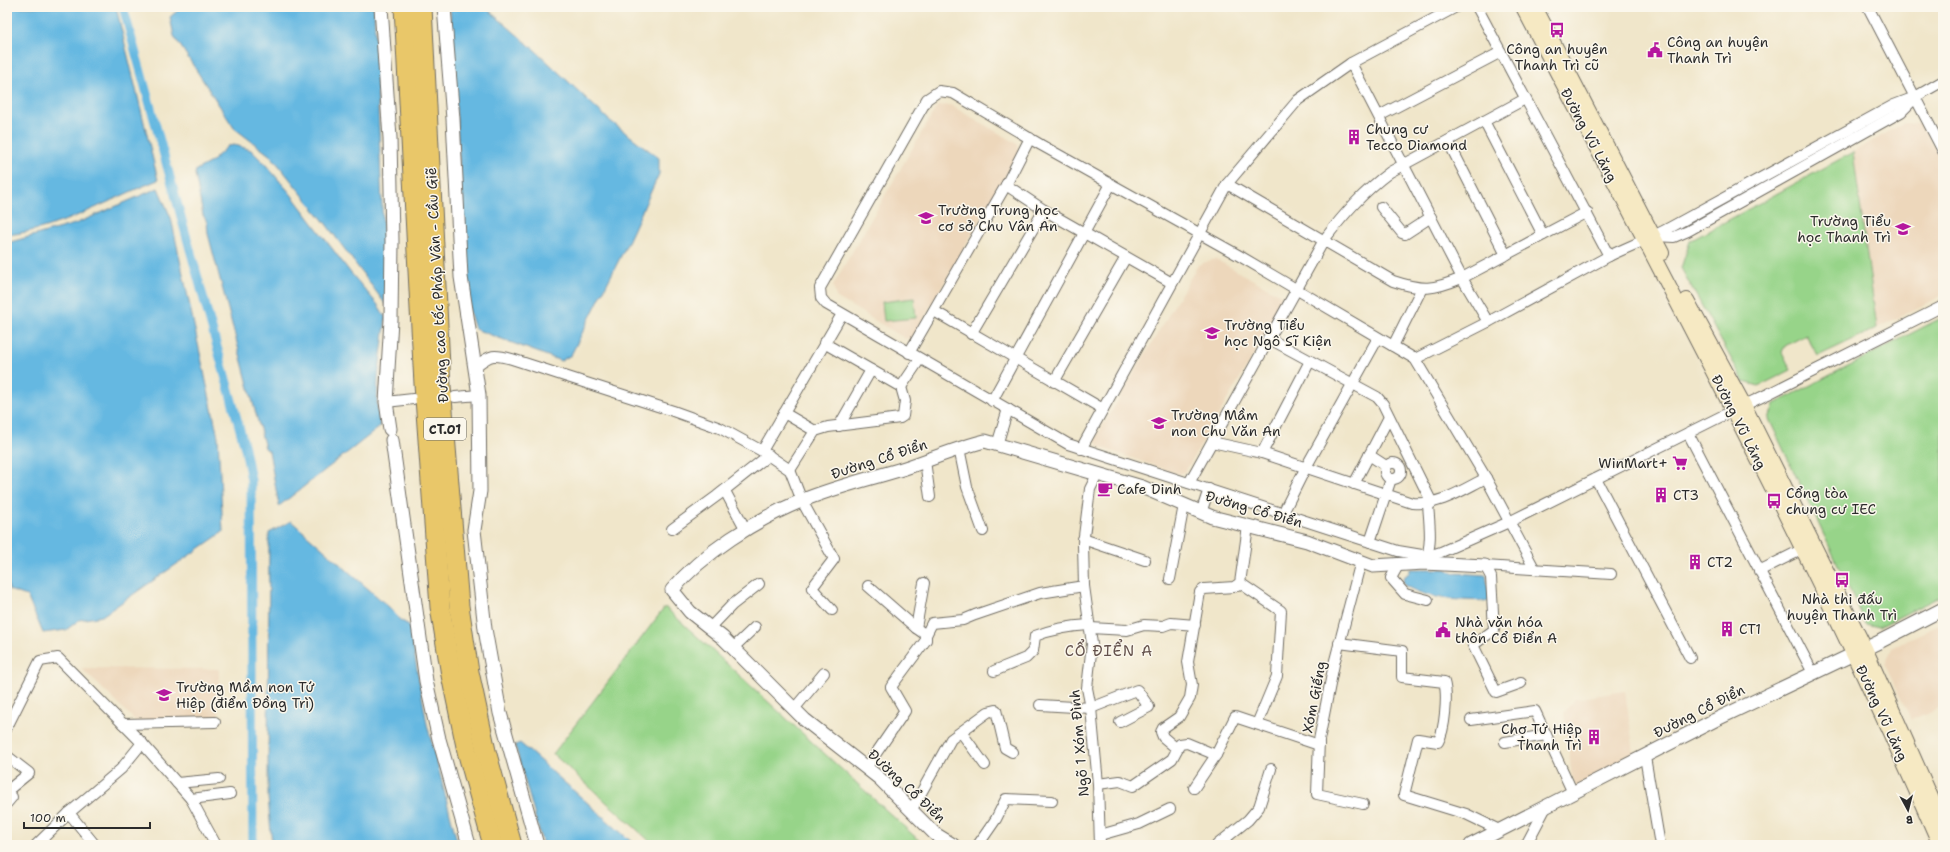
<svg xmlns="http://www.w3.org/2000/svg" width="1950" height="852" viewBox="0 0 1950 852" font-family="'Shantell Sans',sans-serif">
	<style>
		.built { fill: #edd7bb }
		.green { fill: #97d489; stroke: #61805a }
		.water { fill: #65b8e1; stroke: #487286 }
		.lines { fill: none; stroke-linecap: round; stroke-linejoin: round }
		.canal { stroke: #65b8e1; stroke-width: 9 }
		.minor-casing { stroke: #706c63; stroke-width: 12 }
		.tertiary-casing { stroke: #706c63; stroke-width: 15 }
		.secondary-casing { stroke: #706c63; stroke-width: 16 }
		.motorway-casing { stroke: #706c63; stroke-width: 21 }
		.minor { stroke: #fff; stroke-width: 10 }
		.tertiary { stroke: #fff; stroke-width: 13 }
		.secondary { stroke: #f6e9c3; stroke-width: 14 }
		.motorway { stroke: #e9c769; stroke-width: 19 }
		.labels { text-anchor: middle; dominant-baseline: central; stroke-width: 3; stroke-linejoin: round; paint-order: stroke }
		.shield { fill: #fbf7ec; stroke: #696865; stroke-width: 1 }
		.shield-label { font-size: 13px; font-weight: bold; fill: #2b2b2b }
		.poi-label { font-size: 14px; fill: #2b2b2b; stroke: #fbf7ec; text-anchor: start }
		.street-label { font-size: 14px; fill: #2b2b2b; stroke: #fbf7ec }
		.neighbourhood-label { font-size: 15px; letter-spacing: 1px; fill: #63514c; stroke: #fbf7ec }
	</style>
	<rect width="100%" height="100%" fill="#fbf7ec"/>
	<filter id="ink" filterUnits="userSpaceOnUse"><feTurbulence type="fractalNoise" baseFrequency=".025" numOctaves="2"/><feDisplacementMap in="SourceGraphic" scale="8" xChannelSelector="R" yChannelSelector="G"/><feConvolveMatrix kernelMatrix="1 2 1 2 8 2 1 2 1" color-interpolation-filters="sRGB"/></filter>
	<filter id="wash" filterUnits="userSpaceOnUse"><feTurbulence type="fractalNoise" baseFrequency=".012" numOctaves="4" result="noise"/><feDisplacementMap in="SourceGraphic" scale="16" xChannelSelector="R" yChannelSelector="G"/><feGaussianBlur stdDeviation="0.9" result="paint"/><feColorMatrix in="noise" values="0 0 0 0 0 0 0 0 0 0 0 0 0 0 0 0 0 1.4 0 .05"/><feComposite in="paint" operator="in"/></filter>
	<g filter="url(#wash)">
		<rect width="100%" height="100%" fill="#f0e6ca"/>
		<g class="built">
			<path d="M950,105L1018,144L1019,152L913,337L906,339L836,297L833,285L937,106Z"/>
			<path d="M1904,123L1923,124L1943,164V295L1877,328L1853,152Z"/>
			<path d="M1215,259L1281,295L1283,305L1185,472L1179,474L1099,447L1095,439L1198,265Z"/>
			<path d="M1943,623V706L1911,720L1885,665L1892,648Z"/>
			<path d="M81,668L219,669V721H136Z"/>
			<path d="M1625,691L1635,760L1577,789L1572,777L1564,713L1575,699Z"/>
		</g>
		<g class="green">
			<path d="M1853,152L1877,328L1818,356L1806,335L1785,346L1782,352L1791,370L1759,386L1744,382L1681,268L1690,241Z"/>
			<path d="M914,298L916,318L884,321L882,302Z"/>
			<path d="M1943,317V595L1879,627L1866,624L1769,419L1774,404Z"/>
			<path d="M665,607L924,845H654L553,754Z"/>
		</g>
		<g class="water">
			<path d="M7,7H116L158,180C107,200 62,229 7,235Z"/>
			<path d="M182,7H374L386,305L326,224L272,157L234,128L174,36L170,17Z"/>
			<path d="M450,7H485L537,52L609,120L659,158V174L627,244L571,355L561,361L475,329L468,307Z"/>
			<path d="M235,145L251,150L265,164L290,193L350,272L378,305L386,318L378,377L377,402L380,427L279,506L269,451L265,448L208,234L207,222L203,215L195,174L196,170L211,162L228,146Z"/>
			<path d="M158,188L171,218L218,437L223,532L102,616L79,620L66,630L43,633L27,596L9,590L7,571V243L75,224Z"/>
			<path d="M291,521L390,608L400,620L409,625L427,724L458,845H272L268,797L269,533Z"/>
			<path d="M1410,569H1446L1453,573L1486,575L1490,601C1461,600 1431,601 1404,585L1403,578L1410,572Z"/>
			<path d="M520,743L635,845H543L515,745Z"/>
		</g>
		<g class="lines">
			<path class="canal" d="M123,7L245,448L251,480L253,845"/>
		</g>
	</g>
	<g filter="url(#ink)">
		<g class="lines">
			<g class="minor-casing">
				<g id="minor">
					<path d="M1868,7L1943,151"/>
					<path d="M1351,63L1462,278L1488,322"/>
					<path d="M1379,116L1501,52"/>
					<path d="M1484,121L1543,235"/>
					<path d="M1448,141L1506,255"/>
					<path d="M1227,184L1393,281C1423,291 1433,290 1462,278L1587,212"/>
					<path d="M1006,185L1044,210L1172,283"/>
					<path d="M1381,207L1402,233L1405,234L1431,217"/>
					<path d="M1655,236L1674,237L1688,231L1901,112L1914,99"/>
					<path d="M1609,256C1630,246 1651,238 1671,227L1894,105L1915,97L1943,81"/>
					<path d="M934,311L1103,409"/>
					<path d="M971,334L1044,210"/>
					<path d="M1268,338L1377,397L1383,404L1432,503"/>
					<path d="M1393,346L1422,288"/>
					<path d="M909,353L1006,185L1030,138"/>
					<path d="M1415,359L1488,322L1609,256L1477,7"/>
					<path d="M476,366C491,354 494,354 512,359L673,411L720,428L762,451L790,470L802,501L834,559L812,588L832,610"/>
					<path d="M1054,382L1126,257"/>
					<path d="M901,387L920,359"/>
					<path d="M455,397L479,395"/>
					<path d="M992,401L1111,184"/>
					<path d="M386,402L413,399"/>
					<path d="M784,413L815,431"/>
					<path d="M839,426L871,370"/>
					<path d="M1688,433L1813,673"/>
					<path d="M1212,442L1262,453L1412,503C1440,506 1462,490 1486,478"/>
					<path d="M997,445L1008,409"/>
					<path d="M959,448L967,487L983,531"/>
					<path d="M1081,449L1227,184L1298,100L1351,63L1456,7"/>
					<path d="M762,451L842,314"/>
					<path d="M1262,453L1310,361"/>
					<path d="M1369,455L1386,466"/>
					<path d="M925,461L930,497"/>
					<circle cx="1393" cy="471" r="8"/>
					<path d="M790,470L815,431L828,427L900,418L903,416L905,401L901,387L824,343"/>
					<path d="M1098,473L1090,489L1083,544L1084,586L1092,644L1087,688L1091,708L1098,784L1100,845"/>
					<path d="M1596,479L1690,658"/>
					<path d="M1189,483L1324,240C1344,214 1363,192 1390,172L1525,99"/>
					<path d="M1354,484L1389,417"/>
					<path d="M725,491L746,530"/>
					<path d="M1201,513L1209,489"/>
					<path d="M1283,513L1305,469L1378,338"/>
					<path d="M672,529L717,496L769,455"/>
					<path d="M1083,539L1145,560"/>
					<path d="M1370,542L1391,479"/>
					<path d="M1361,561L1334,664L1319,740L1317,794L1363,804"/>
					<path d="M1425,561C1433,545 1429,521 1428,504"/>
					<path d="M1399,564L1391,578L1405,594L1428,600"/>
					<path d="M1534,568L1486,478L1415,359L1238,255L1041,145L953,93L939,91L927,99L820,288L821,298L826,304L1068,444L1398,551L1428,556L1441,552L1509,522L1734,410L1768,394L1943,306"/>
					<path d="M1759,571L1803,549"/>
					<path d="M1170,579L1184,505"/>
					<path d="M1240,583L1281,611L1277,676L1257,724"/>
					<path d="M868,586L916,628L926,635"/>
					<path d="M710,628L732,605L759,584"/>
					<path d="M916,628L924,583"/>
					<path d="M1090,628L1127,630L1144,625L1163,626L1171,623L1195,625"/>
					<path d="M1339,643L1402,651V677L1444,682C1448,695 1445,730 1438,742L1418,739L1404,795L1466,814L1499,830"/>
					<path d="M733,648L755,627"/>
					<path d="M994,671L1026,658L1033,651L1035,636C1053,629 1070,626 1089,625"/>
					<path d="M1521,683L1496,692L1473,645L1494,630L1491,577L1485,566L1611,574"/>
					<path d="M1040,705L1091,708L1137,690L1149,707L1120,722"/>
					<path d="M794,709L824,673"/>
					<path d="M1471,720L1535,711L1573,793"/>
					<path d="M123,724L215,722"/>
					<path d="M7,727L40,661L58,658L142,743L191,799L216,845"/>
					<path d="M961,732L985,765"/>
					<path d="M1505,742L1546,735"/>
					<path d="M1177,749L1163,737L1161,732L1163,728L1179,717L1190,698L1192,685L1188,662L1200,592L1204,589L1234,587L1240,583L1248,526"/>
					<path d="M1216,755L1235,717L1319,745"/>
					<path d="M7,756L29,773L7,791"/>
					<path d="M1645,757L1660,845"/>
					<path d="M866,768L905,711L891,687L926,640V635L932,623L963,620L975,615L1040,593L1084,586"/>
					<path d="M177,783L219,779"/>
					<path d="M1098,784L1120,781L1133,786L1172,759L1180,744L1187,743L1216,755L1194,788"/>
					<path d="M7,793L12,797L7,803"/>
					<path d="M191,799L230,794"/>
					<path d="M911,811L951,739L988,712L996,710L1005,748L1012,752"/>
					<path d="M69,813L95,845"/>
					<path d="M1100,835L1139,824L1170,809"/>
					<path d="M36,845L69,813L121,769L142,743"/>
					<path d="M978,845L996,819L1006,799L1052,801"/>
					<path d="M1217,845L1248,820L1259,807L1271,769"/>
					<path d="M1526,845L1545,809"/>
				</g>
			</g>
			<g class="tertiary-casing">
				<g id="tertiary">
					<path d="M381,7L390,138L392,241L391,320L386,402L390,429"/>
					<path d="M444,7L453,119L461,277L479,395L480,491L474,530L485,629L500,713L537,845"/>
					<path d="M392,440L426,681L439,739L469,845"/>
					<path d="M953,845L935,834L879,778L805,720L723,638L690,612L672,590C703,553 755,520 801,501C834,487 870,479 905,468C932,459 957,448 985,441L1142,487L1212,517L1307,541L1373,566L1424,563L1485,566"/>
					<path d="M1471,845L1715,720L1879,642L1943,609"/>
				</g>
			</g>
			<g class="secondary-casing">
				<g id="secondary">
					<path d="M1523,7C1667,284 1816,558 1940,845"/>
					<path d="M1535,7L1662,253"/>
					<path d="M1687,300L1744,405L1865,648L1943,824"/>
				</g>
			</g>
			<g class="motorway-casing">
				<g id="motorway">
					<path d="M404,7L424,384L440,607L451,675L467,751L493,845"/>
					<path d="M422,7L441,386L459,606L469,672L486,751L512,845"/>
				</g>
			</g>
			<use href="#minor" class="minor"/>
			<use href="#tertiary" class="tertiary"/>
			<use href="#secondary" class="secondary"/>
			<use href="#motorway" class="motorway"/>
		</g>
	</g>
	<defs>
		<g id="bus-bare" transform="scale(1.2)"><path d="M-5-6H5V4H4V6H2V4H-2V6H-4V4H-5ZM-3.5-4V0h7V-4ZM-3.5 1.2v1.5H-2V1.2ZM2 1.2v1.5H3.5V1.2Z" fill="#b5179e" stroke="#fbf7ec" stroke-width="2.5" paint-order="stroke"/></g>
		<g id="civic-bare" transform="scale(1.2)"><path d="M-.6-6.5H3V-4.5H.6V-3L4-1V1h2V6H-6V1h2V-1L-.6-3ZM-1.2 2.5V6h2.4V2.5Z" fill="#b5179e" stroke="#fbf7ec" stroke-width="2.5" paint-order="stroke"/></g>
		<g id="building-bare" transform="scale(1.2)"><path d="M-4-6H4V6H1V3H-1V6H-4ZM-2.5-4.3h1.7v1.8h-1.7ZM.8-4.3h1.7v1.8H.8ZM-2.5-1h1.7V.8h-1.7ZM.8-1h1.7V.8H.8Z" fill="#b5179e" stroke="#fbf7ec" stroke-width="2.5" paint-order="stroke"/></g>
		<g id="school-bare" transform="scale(1.2)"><path d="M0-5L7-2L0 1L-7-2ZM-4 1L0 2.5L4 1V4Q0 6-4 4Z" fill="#b5179e" stroke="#fbf7ec" stroke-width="2.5" paint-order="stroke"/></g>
		<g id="supermarket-bare" transform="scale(1.2)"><path d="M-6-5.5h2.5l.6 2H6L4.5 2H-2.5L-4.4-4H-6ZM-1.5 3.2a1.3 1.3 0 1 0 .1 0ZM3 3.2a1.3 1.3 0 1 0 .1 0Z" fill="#b5179e" stroke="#fbf7ec" stroke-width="2.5" paint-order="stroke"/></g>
		<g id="cafe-bare" transform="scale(1.2)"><path d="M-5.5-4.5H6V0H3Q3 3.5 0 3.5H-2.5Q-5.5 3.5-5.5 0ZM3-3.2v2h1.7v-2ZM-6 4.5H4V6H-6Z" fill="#b5179e" stroke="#fbf7ec" stroke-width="2.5" paint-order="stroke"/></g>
	</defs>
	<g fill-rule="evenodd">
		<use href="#bus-bare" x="1557" y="30"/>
		<use href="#civic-bare" x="1655" y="50"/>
		<use href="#building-bare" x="1354" y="137"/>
		<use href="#school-bare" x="926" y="218"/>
		<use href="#school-bare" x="1903" y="229"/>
		<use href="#school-bare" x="1212" y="333"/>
		<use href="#school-bare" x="1159" y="423"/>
		<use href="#supermarket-bare" x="1680" y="463"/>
		<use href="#cafe-bare" x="1105" y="489"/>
		<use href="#building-bare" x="1661" y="495"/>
		<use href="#bus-bare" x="1774" y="501"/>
		<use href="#building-bare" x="1695" y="562"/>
		<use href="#bus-bare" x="1842" y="580"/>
		<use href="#building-bare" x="1727" y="629"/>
		<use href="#civic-bare" x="1443" y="630"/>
		<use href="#school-bare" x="164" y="695"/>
		<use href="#building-bare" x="1594" y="737"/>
	</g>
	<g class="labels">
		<rect class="shield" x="424" y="418" width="42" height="22" rx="3"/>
		<g class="shield-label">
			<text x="445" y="429">CT.01</text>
		</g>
		<g class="poi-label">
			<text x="1667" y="42">Công an huyện<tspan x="1667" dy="16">Thanh Trì</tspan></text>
			<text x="1557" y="49" text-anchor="middle">Công an huyên<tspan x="1557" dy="16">Thanh Trì cũ</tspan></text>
			<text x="1366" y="129">Chung cư<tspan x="1366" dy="16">Tecco Diamond</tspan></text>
			<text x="938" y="210">Trường Trung học<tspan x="938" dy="16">cơ sở Chu Vân An</tspan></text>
			<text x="1891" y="221" text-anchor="end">Trường Tiểu<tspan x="1891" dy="16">học Thanh Trì</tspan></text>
			<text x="1224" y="325">Trường Tiểu<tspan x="1224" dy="16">học Ngô Sĩ Kiện</tspan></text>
			<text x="1171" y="415">Trường Mầm<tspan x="1171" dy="16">non Chu Văn An</tspan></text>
			<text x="1668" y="463" text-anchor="end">WinMart+</text>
			<text x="1117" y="489">Cafe Dinh</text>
			<text x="1786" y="493">Cổng tòa<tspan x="1786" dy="16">chung cư IEC</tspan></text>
			<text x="1673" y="495">CT3</text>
			<text x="1707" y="562">CT2</text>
			<text x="1842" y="599" text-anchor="middle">Nhà thi đấu<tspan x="1842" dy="16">huyện Thanh Trì</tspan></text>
			<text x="1455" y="622">Nhà văn hóa<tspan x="1455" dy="16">thôn Cổ Điển A</tspan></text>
			<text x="1739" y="629">CT1</text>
			<text x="176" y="687">Trường Mầm non Tứ<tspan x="176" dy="16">Hiệp (điểm Đồng Trì)</tspan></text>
			<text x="1582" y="729" text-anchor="end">Chợ Tứ Hiệp<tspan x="1582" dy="16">Thanh Trì</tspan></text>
		</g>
		<g class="street-label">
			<text transform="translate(1589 135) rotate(62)">Đường Vũ Lăng</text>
			<text transform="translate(437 285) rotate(-93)">Đường cao tốc Pháp Vân - Cầu Giẽ</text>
			<text transform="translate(1739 422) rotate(63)">Đường Vũ Lăng</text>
			<text transform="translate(879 459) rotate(-18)">Đường Cổ Điển</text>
			<text transform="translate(1254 509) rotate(16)">Đường Cổ Điển</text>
			<text transform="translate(1314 697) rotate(-79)">Xóm Giếng</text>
			<text transform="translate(1699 711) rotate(-27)">Đường Cổ Điển</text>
			<text transform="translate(1882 713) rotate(65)">Đường Vũ Lăng</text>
			<text transform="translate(1079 743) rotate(-95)">Ngõ 1 Xóm Đình</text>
			<text transform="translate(907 786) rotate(43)">Đường Cổ Điển</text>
		</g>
		<g class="neighbourhood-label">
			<text x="1109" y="651">CỔ ĐIỂN A</text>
		</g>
	</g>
	<rect width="1950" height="852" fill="none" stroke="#fbf7ec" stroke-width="24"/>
	<g transform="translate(1908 810) rotate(173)" stroke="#fbf7ec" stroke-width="3" paint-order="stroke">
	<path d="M0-3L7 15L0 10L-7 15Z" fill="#2b2b2b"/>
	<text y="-6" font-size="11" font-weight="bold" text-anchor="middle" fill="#2b2b2b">B</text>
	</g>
	<path d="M24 822v6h126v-6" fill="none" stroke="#2b2b2b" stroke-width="2"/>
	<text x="30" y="822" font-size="12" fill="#2b2b2b" stroke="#fbf7ec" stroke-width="3" paint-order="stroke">100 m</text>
</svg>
